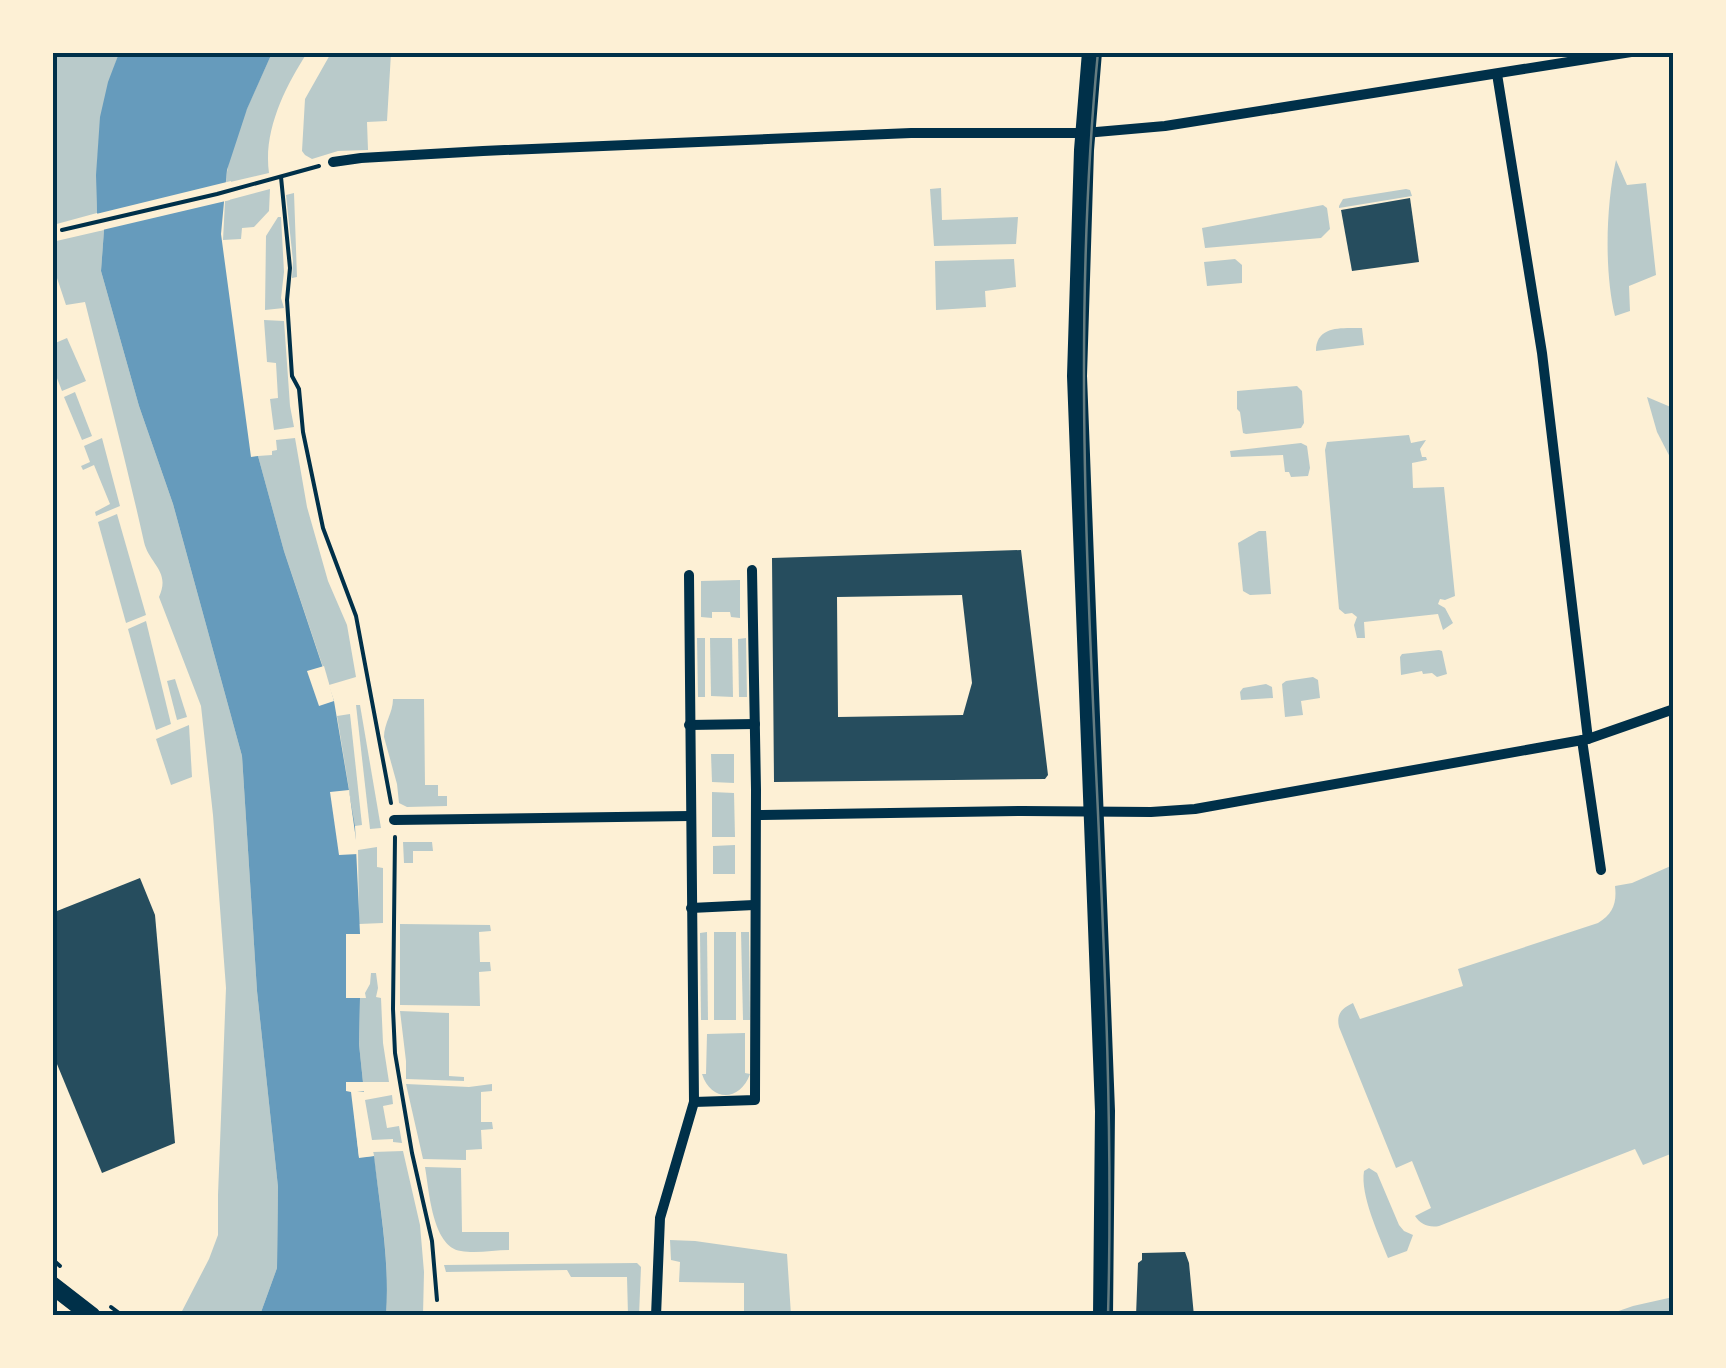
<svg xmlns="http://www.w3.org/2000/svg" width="1726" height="1368" viewBox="0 0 1726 1368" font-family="Raleway,sans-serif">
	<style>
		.green { fill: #b9caca }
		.water { fill: #669bbc }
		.pier { fill: #fdf0d5 }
		.building { fill: #264d5e; fill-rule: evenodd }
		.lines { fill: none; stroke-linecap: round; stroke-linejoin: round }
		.path { stroke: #003049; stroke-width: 4 }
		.minor { stroke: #003049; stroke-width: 10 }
		.tertiary { stroke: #003049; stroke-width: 18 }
		.secondary { stroke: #003049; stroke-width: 20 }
		.tram { stroke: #657d81; stroke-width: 2.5 }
		.neatline { fill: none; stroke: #003049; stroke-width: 4 }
	</style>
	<rect width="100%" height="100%" fill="#fdf0d5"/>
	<g class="green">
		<path d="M53,53H119C99,109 96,154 97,213L53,225Z"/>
		<path d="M272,53H307C285,87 263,131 269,173L226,183C228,143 256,89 272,53Z"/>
		<path d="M331,53H391L387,121L367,122L368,150L338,151L312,159L305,155L302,151L305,99Z"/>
		<path d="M1616,160L1627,185L1646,183L1656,275L1629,286L1630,311L1615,316C1604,271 1606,205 1616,160Z"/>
		<path d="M941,188L942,220L1018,217L1016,244L934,246L930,189Z"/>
		<path d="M270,189L269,211L254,227L242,228L241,239L223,240L225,201Z"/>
		<path d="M1406,189L1410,190L1412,196L1339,208V206L1343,199Z"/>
		<path d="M294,193L297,277L292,278L293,261L286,195Z"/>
		<path d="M1323,205L1327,208L1330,229L1321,238L1205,248L1202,228Z"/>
		<path d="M278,217H281L284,272L281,298L284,308L265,310L266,236Z"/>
		<path d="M104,230L101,271L139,406L173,504L242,756L257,991L278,1187L277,1268L260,1315H180L209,1259L218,1235V1195L226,988L213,815L201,706L159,597C171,571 149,564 144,542C126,461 105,382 85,302L66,305L53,266L52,242Z"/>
		<path d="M1014,259L1016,287L985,291L986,307L936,310L935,261Z"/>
		<path d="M1235,259L1242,265V283L1207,286L1204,262Z"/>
		<path d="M264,320L284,321L290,406L294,427L274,430L270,399L278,398L276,363L267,362Z"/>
		<path d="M1362,328L1364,345L1316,351C1316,325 1342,328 1362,328Z"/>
		<path d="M67,338L86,381L62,391L53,368V344Z"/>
		<path d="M1297,386L1302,391L1304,423L1301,428L1246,434L1243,433L1240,412L1237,409V391Z"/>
		<path d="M75,392L92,436L82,440L64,397Z"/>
		<path d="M1647,397L1673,408V463L1657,432Z"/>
		<path d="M1409,435L1411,443L1426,440L1420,449L1422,457H1426L1427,460L1412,463L1413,488L1444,487L1455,596L1445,600L1440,599L1438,604L1445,608L1453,623L1443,630L1438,614L1364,622L1365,638H1357L1354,625L1357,617L1352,613L1345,614L1339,609L1325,450L1327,442Z"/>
		<path d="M102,438L120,506L96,516L95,512L110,504L94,465L83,470L81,466L90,462L84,446Z"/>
		<path d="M295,438L307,507L328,581L347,625L356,677L329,685L284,551L258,456L272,455V451L277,450L276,440Z"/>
		<path d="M1301,443L1307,446L1310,468L1308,476L1291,477L1289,472H1285L1283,455L1231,457L1230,451Z"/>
		<path d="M117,514L146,615L126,623L98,522Z"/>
		<path d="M1259,531H1266L1271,594L1250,595L1243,591L1238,543Z"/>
		<path d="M740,580V618L731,617L730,612H712V618L701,617V581Z"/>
		<path d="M146,621L171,724L156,730L128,629Z"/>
		<path d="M697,638H705V697H698Z"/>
		<path d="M710,638H732L733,697L711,696Z"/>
		<path d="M746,638L747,697H739L738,639Z"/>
		<path d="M1439,650L1442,651L1447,674L1437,677L1432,673L1423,674L1422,671L1401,675L1400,657L1402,654Z"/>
		<path d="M1313,677L1318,680L1320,698L1301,701L1303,715L1285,717L1282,684L1286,681Z"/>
		<path d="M175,679L187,717L177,720L167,681Z"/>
		<path d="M1266,684L1272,687L1273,698L1241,700L1240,692L1243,688Z"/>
		<path d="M393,699H424L425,785H438V796H447V806L407,807L399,803L397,784L384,737C384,723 393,713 393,699Z"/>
		<path d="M356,705H360L381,828L370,829Z"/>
		<path d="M350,714L362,825L355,826L337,716Z"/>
		<path d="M189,725L192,777L171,785L156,739Z"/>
		<path d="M711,754H734V783L712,782Z"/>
		<path d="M712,792L734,793L735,837H712Z"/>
		<path d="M403,842H432L433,851H413V863H404Z"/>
		<path d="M735,845V874H713V846Z"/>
		<path d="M377,847V867L383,868V923L359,924L358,850Z"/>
		<path d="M1673,865V1153L1643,1165L1635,1149L1439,1226C1429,1228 1420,1224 1415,1216L1431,1208L1412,1161L1396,1168L1339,1027C1336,1014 1342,1008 1353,1003L1360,1019L1463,986L1458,969L1598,923C1613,914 1617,903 1615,886L1632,883Z"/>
		<path d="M400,924L490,925L491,931L479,932L480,962H490L491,971L479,972L480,1006L400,1005Z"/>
		<path d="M707,932L708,1020H701L700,933Z"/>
		<rect x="714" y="932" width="22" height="88"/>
		<path d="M741,932H749L750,1020H743Z"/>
		<path d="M371,973H376L378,988L376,997L381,998L383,1043L389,1082H363L359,1044L360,998H366L365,993L370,984Z"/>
		<path d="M400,1011L449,1013V1076L464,1077V1081L406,1079V1061Z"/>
		<path d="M745,1033V1073L750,1074C740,1102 711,1102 702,1074H706L707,1034Z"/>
		<path d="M406,1084L469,1087L492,1084V1091L481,1092V1122H492L493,1129L481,1130L482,1149L466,1150V1160L423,1159Z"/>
		<path d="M392,1095L393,1104L383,1106L387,1128L399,1126L402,1143L393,1142V1139L372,1140L365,1100Z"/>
		<path d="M403,1151L420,1225L424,1272L423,1315H386C390,1261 380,1205 373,1152Z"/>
		<path d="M425,1167L461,1168L462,1232H509V1250C494,1250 476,1254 461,1251C432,1247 429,1189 425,1167Z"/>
		<path d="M1369,1168L1377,1173L1399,1225L1404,1231L1413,1235L1407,1251L1388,1258C1379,1235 1360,1195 1364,1171Z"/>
		<path d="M670,1240L695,1241L787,1254L791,1315H744V1283L679,1282L680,1262L671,1260Z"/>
		<path d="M637,1263L641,1267L639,1316L628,1315L627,1277H571L567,1270L446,1272L444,1265Z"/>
		<path d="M1673,1297V1314L1671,1315H1607L1633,1306Z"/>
	</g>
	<path class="water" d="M119,53H272L247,109L227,170L221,234L251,457L258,456L284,551L334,701L355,826L360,934L346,935V998H360L359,1044L364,1092H352L359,1157L374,1156C380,1208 390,1263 386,1315H260L277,1268L278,1187L257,991L242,756L173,504L139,406L101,271L104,230L97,213L96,175L100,117L108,82Z"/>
	<g class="pier">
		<path d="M231,181L230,200L98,231L92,215Z"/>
		<path d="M324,666L334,701L319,706L307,671Z"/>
		<path d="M349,790L358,854L339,855L330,792Z"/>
		<path d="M346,934H360V939H351V994L360,993V998H346Z"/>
		<path d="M346,1082H368V1091L357,1092H364V1097H357L363,1152L373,1151L374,1156L359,1158L351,1092L346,1091Z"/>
	</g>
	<g class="building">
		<path d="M1410,198L1419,262L1352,271L1341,210Z"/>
		<path d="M1021,550L1048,775L1045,779L774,782L772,558ZM962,595L972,683L963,715L838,717L837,597Z"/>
		<path d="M140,878L155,915L175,1143L102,1173L52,1052V913Z"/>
		<path d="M1185,1252L1189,1263L1194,1316H1136L1138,1263L1142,1260V1253Z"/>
	</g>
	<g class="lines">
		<g class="path">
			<path d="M281,177L290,268L287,300L292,376L299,389L303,432L323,528L356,616L391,803"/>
			<path d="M62,230L217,194L319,166"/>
			<path d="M395,837L393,1009L395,1053L412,1153L432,1241L437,1300"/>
			<path d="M52,1259L60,1266"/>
			<path d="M111,1307L123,1316"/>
		</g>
		<g class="minor">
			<path d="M1497,74L1542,353L1588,739"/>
			<path d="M333,162L361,158L483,151L911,133H1085L1165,126L1631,52"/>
			<path d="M689,725L755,724"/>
			<path d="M1582,740L1601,870"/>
			<path d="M756,815L1022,811L1151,812L1195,809L1588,739L1674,709"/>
			<path d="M394,820L690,816"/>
			<path d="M691,908L754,905"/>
			<path d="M694,1102L755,1100L756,789L752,570"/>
			<path d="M656,1316L660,1218L694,1102L689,575"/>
		</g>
		<path class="tertiary" d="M52,1285L92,1316"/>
		<path class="secondary" d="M1092,52L1084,150L1077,376L1105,1111L1103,1316"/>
		<path class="tram" d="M1098,52C1057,473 1120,894 1108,1316"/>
	</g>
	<rect width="1726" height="1368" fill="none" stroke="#fdf0d5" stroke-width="110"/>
	<rect x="55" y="55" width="1616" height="1258" class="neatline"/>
</svg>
